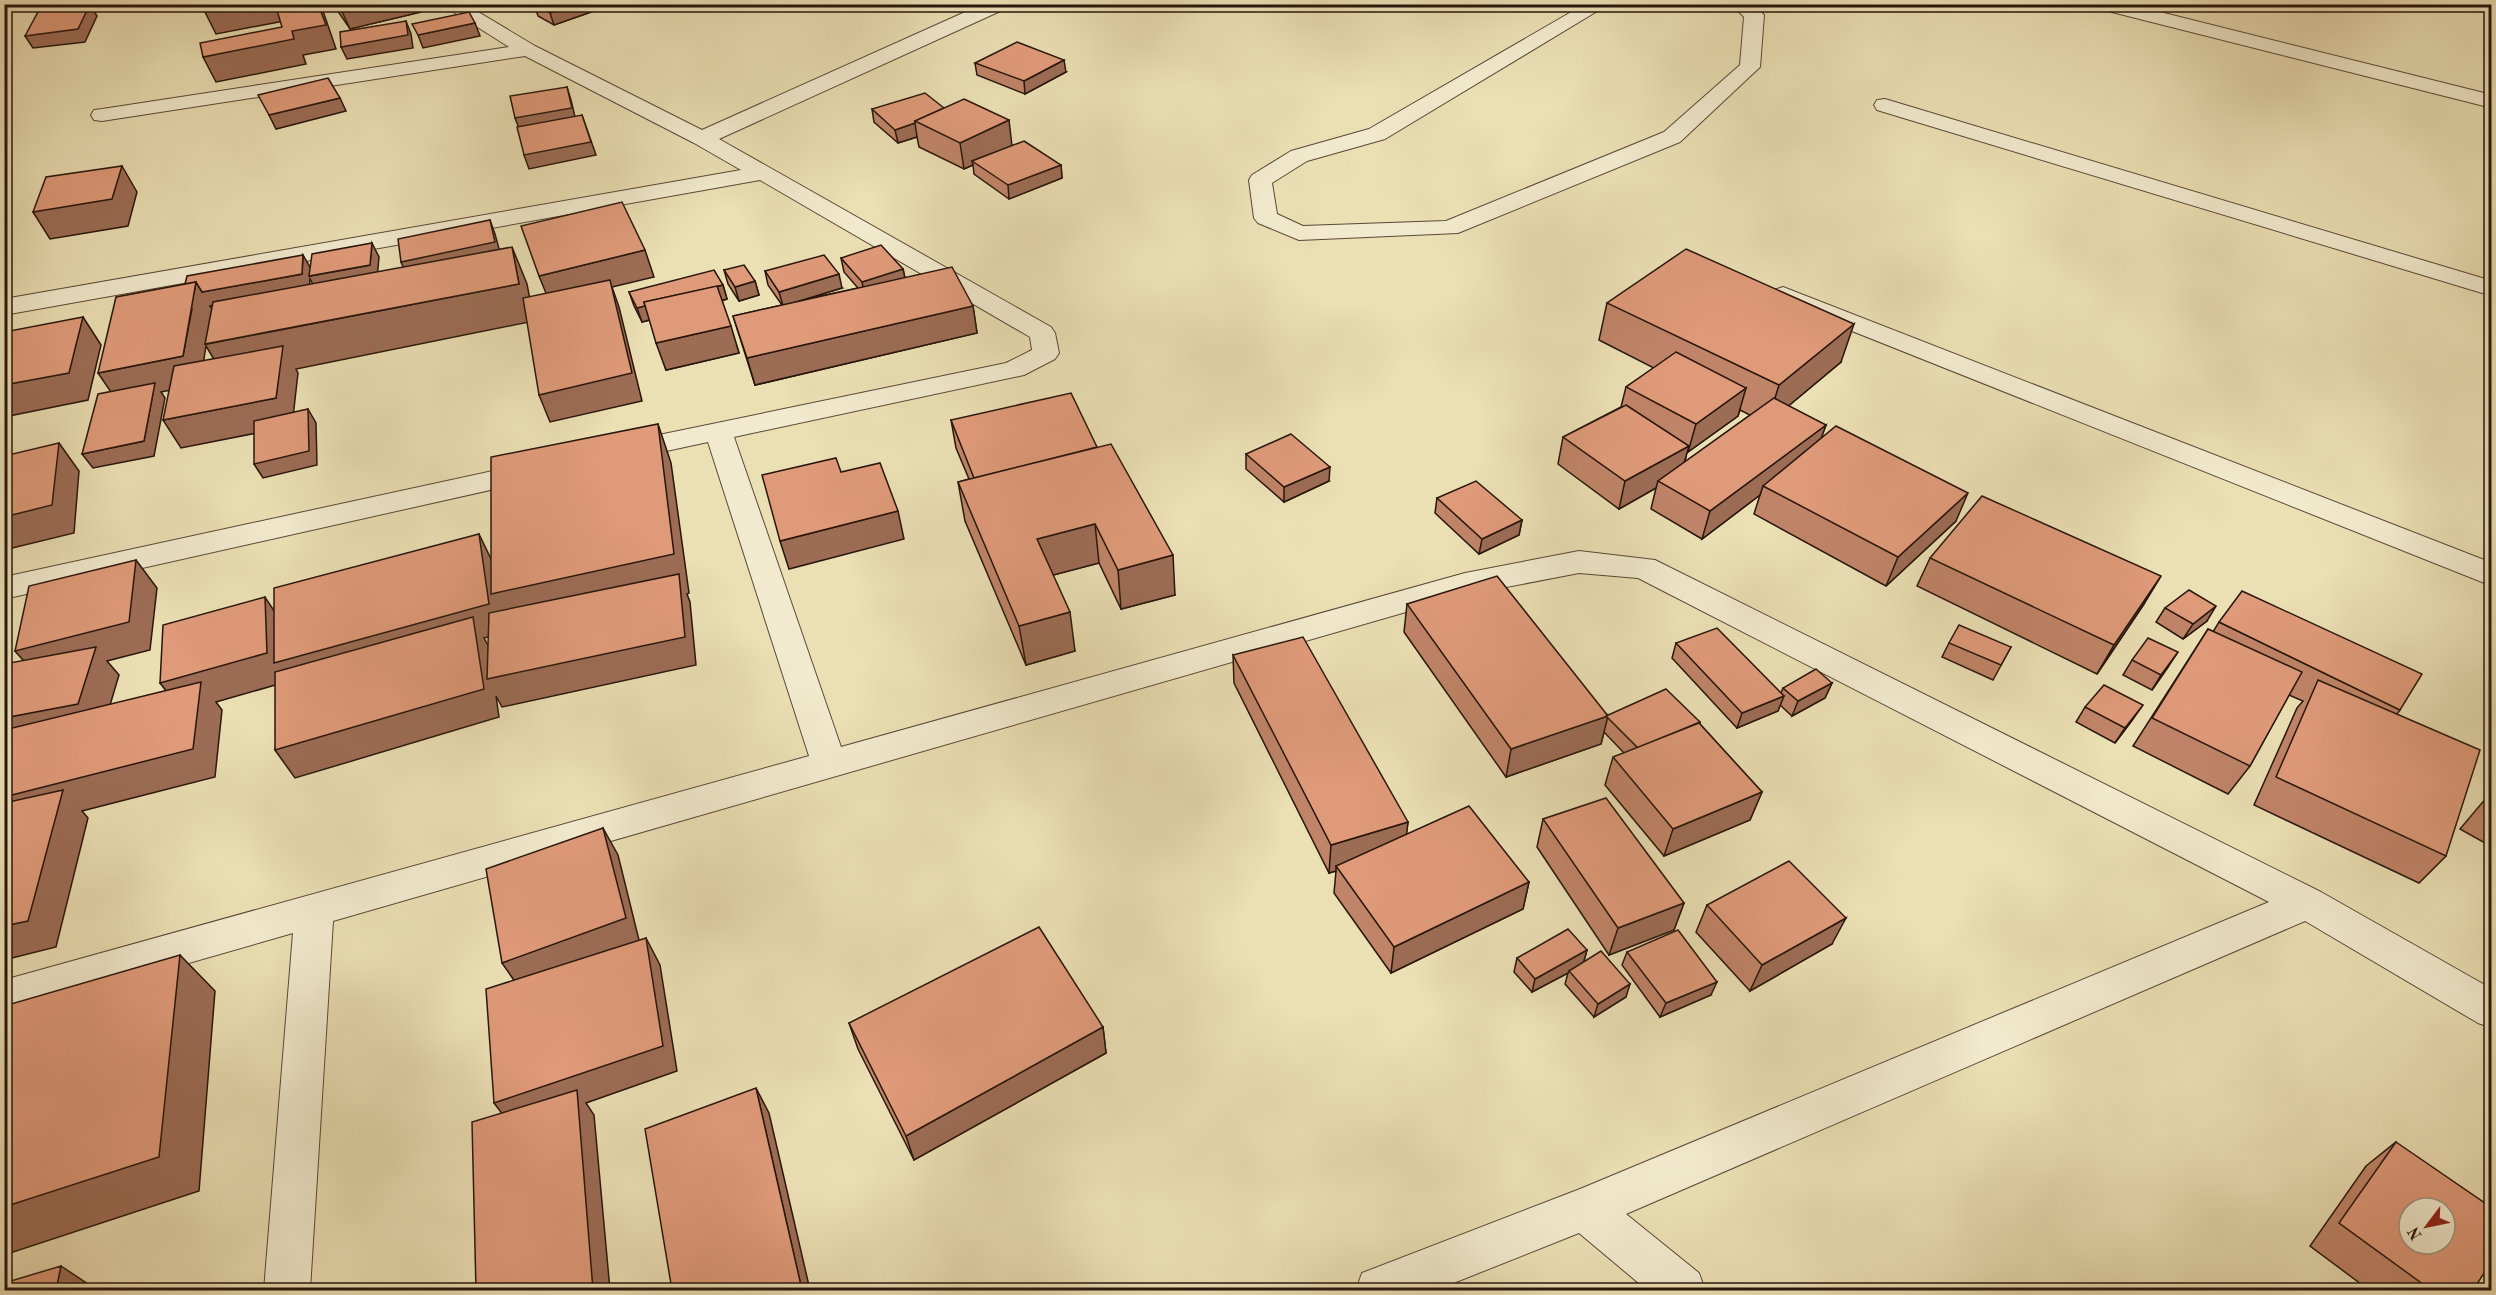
<svg xmlns="http://www.w3.org/2000/svg" width="2496" height="1295" viewBox="0 0 2496 1295" font-family="'Old Standard TT',serif">
	<style>
		.lines { fill: none; stroke-linecap: round; stroke-linejoin: round }
		.service-casing { stroke: #594836; stroke-width: 2 }
		.minor-casing { stroke: #594836; stroke-width: 2 }
		.service { fill: #f2eace; fill-rule: evenodd }
		.minor { fill: #f2eace; fill-rule: evenodd }
		.wall { fill: #c08468; stroke: #28160c; stroke-width: 1.5; fill-rule: evenodd }
		.shaded-wall { fill: #9c6c55; stroke: #28160c; stroke-width: 1.5; fill-rule: evenodd }
		.building { fill: #df9a79; stroke: #28160c; stroke-width: 1.5; fill-rule: evenodd }
	</style>
	<rect width="100%" height="100%" fill="#ebdfb4"/>
	<filter id="stains"><feTurbulence type="fractalNoise" baseFrequency=".00333" numOctaves="4"/><feColorMatrix values="0 0 0 0 .2 0 0 0 0 .09 0 0 0 0 .02 0 0 0 .5 -.17"/></filter>
	<radialGradient id="worn" r=".72"><stop offset=".6" stop-color="#630" stop-opacity="0"/><stop offset="1" stop-color="#630" stop-opacity=".3"/></radialGradient>
	<g class="lines">
		<g class="service-casing">
			<path id="service" d="M1585,4H1609L1385,139L1307,161L1272,183L1277,214L1303,226L1446,221L1664,132L1740,65L1744,17L1732,4H1753L1764,15L1760,67L1680,142L1458,233L1299,240L1258,223L1254,218L1249,180L1252,175L1291,151L1369,129Z"/>
		</g>
		<g class="minor-casing">
			<g id="minor">
				<path d="M441,4H465L535,46L702,130L983,4H1009L1007,8L719,139L1051,327L1055,333L1059,353L1055,359L1024,375L734,437L841,747L1465,573L1579,551L1655,560L2321,892L2492,989V1028L2478,1023L2305,921L1626,1214L1699,1273L1705,1290H1647L1579,1233L1436,1290H1356L1362,1273L1580,1189L2269,902L1638,578L1579,573L1465,595L333,921L310,1290H264L293,933L4,1016V980L809,756L708,442L620,461L610,458L606,452L610,446L620,443L1006,363L1032,350L1030,337L760,180L4,315V299L741,170L694,143L525,56L102,121L94,120L91,115L94,110L102,109L509,47Z"/>
				<path d="M2094,4H2128L2492,95V108L2096,8Z"/>
				<path d="M1885,99L2492,281V296L1877,110L1874,105L1877,100Z"/>
				<path d="M1783,287L2492,563V586L1774,300L1770,295L1774,290Z"/>
				<path d="M534,462L544,464L549,471L544,478L4,599V577Z"/>
			</g>
		</g>
		<use href="#service" class="service"/>
		<use href="#minor" class="minor"/>
	</g>
	<g class="wall">
		<path d="M333,4H418L421,12L350,29Z"/>
		<path d="M534,4H614L554,25L538,16Z"/>
		<path d="M975,63L1066,72L1025,94L977,75Z"/>
		<path d="M944,108L1012,145L1061,165L1062,178L1009,199L974,174L973,165L964,169L919,147L917,137L898,143L874,122L872,109Z"/>
		<path d="M841,258L903,269L905,278L973,306L977,333L755,385L733,316L782,305L768,285L765,271L842,288L802,300L858,288L844,272Z"/>
		<path d="M724,270L755,281L759,295L739,301L728,284Z"/>
		<path d="M723,285L727,299L722,301L739,353L666,370L650,320L642,322L634,306L629,292Z"/>
		<path d="M1607,303L1841,362L1788,406L1826,425L1821,438L1956,521L1886,586L1754,514L1760,495L1702,539L1651,509L1656,488L1619,509L1558,464L1563,437L1621,407L1626,387L1654,368L1599,340ZM1740,410L1750,415L1685,462L1687,451L1688,452L1738,416Z"/>
		<path d="M951,420L1097,447L1175,595L1121,609L1099,563L1053,575L1075,651L1026,665L965,521L958,482L969,479L956,448Z"/>
		<path d="M1246,454L1329,481L1284,502L1246,469Z"/>
		<path d="M1437,498L1522,520L1519,535L1479,554L1435,513Z"/>
		<path d="M1930,558L2144,604L2097,674L1917,586Z"/>
		<path d="M1407,604L1608,715L1700,722V724L1762,792L1750,820L1664,856L1605,785L1613,757L1624,753L1604,732L1601,744L1506,777L1404,632Z"/>
		<path d="M2165,608L2207,621L2183,639L2156,622Z"/>
		<path d="M2219,622L2400,710L2397,714L2446,856L2419,883L2254,805L2297,708L2303,701L2289,695L2250,766L2228,794L2133,746L2208,629L2213,632Z"/>
		<path d="M1676,643L1781,693L1783,688L1832,683L1825,698L1792,716L1780,705L1778,711L1737,728L1672,658Z"/>
		<path d="M1949,643L2011,647L1993,680L1942,657Z"/>
		<path d="M1233,655L1408,822L1406,834L1529,882L1523,909L1391,973L1334,893L1336,871L1329,873L1234,683Z"/>
		<path d="M2132,660L2168,667L2152,690L2123,675Z"/>
		<path d="M2085,707L2133,719L2115,743L2076,722Z"/>
		<path d="M2492,791V847L2460,829Z"/>
		<path d="M1543,819L1684,903L1674,930L1609,955L1537,847Z"/>
		<path d="M1707,905L1832,944L1750,991L1696,932Z"/>
		<path d="M1587,950L1584,961L1626,997L1594,1017L1565,984L1568,973L1532,992L1514,972L1517,958Z"/>
		<path d="M1627,952L1711,995L1660,1017L1622,965Z"/>
		<path d="M849,1023L1103,1027L1106,1053L914,1160L858,1049Z"/>
		<path d="M2396,1142L2473,1290H2369L2310,1246L2366,1166Z"/>
	</g>
	<g class="shaded-wall">
		<path d="M90,4L97,16L85,42L33,48L25,36Z"/>
		<path d="M204,4L297,5L284,21L216,34L204,10Z"/>
		<path d="M318,4H320L322,8L336,49L303,55L306,64L216,82L203,57L292,31Z"/>
		<path d="M340,4H418L421,12L350,29L339,5Z"/>
		<path d="M574,4H614L554,25L550,13Z"/>
		<path d="M406,21L411,34L413,48L347,59L341,47Z"/>
		<path d="M475,23L480,36L423,48L418,35Z"/>
		<path d="M1064,60L1066,72L1025,94L1024,81Z"/>
		<path d="M567,87L571,100L576,121L520,131L515,118Z"/>
		<path d="M340,98L346,111L276,129L269,115Z"/>
		<path d="M582,115L596,155L529,169L524,155Z"/>
		<path d="M1009,120L1012,146L972,161L973,165L964,169L960,143Z"/>
		<path d="M915,123L917,137L898,143L895,130Z"/>
		<path d="M1061,165L1062,178L1009,199L1008,185Z"/>
		<path d="M122,166L137,192L128,226L50,239L33,212Z"/>
		<path d="M490,220L495,234L501,256L407,276L401,262Z"/>
		<path d="M372,243L379,257L377,279L316,290L310,279L309,288L210,306L212,309L207,344L519,284L512,247L527,284L534,321L296,369L298,373L292,426L181,448L163,420L276,398L279,372L228,383L206,346L200,384L161,392L165,398L154,456L93,468L82,454L144,441L153,393L117,401L98,373L183,356L192,309L183,295L194,293L196,282L202,292L302,274L303,255L311,269L310,276L370,265Z"/>
		<path d="M645,250L654,277L612,287L619,307L642,401L550,422L539,395L550,303L539,276Z"/>
		<path d="M903,269L906,283L865,296L862,282Z"/>
		<path d="M839,274L842,288L783,306L779,292Z"/>
		<path d="M755,281L759,295L739,301L735,287Z"/>
		<path d="M723,285L727,299L642,322L637,308Z"/>
		<path d="M973,306L977,333L755,385L747,358Z"/>
		<path d="M83,317L101,345L88,400L4,417V385Z"/>
		<path d="M1854,324L1841,362L1767,424L1779,385Z"/>
		<path d="M731,326L739,353L666,370L656,343Z"/>
		<path d="M1746,388L1738,416L1688,452L1696,424Z"/>
		<path d="M308,409L316,423L317,465L263,478L254,464Z"/>
		<path d="M658,424L671,463L689,593L687,594L690,602L696,665L502,707L496,696L499,717L295,778L275,750L286,682L216,702L222,710L215,777L82,811L88,818L56,947L4,960V797L182,711L160,683L265,597L284,626L479,534L493,563ZM503,633L488,645L484,638Z"/>
		<path d="M1826,425L1816,453L1763,486L1760,495L1702,539L1710,511Z"/>
		<path d="M59,443L79,471L74,533L4,550V517Z"/>
		<path d="M1689,446L1681,474L1658,481L1656,488L1619,509L1625,481Z"/>
		<path d="M1330,467L1329,481L1284,502V487Z"/>
		<path d="M1968,493L1956,521L1886,586L1898,557Z"/>
		<path d="M898,511L904,539L789,569L780,541Z"/>
		<path d="M1522,520L1519,535L1479,554L1482,539Z"/>
		<path d="M1095,524L1099,563L1042,578L1037,539Z"/>
		<path d="M1173,555L1175,595L1121,609L1118,570Z"/>
		<path d="M136,560L157,588L150,650L107,661L119,675L102,732L4,750V718L40,679L15,651Z"/>
		<path d="M2161,576L2144,604L2097,674L2114,645Z"/>
		<path d="M2216,606L2207,621L2183,639L2193,624Z"/>
		<path d="M1070,612L1075,651L1026,665L1019,626Z"/>
		<path d="M2178,652L2168,667L2152,690L2161,675Z"/>
		<path d="M1832,683L1825,698L1792,716L1798,701Z"/>
		<path d="M1784,696L1778,711L1737,728L1742,713Z"/>
		<path d="M2143,705L2133,719L2115,743L2125,728Z"/>
		<path d="M1608,716L1601,744L1506,777L1511,749Z"/>
		<path d="M1762,792L1750,820L1664,856L1673,829Z"/>
		<path d="M1408,822L1405,849L1336,866V871L1329,873L1331,845Z"/>
		<path d="M603,828L618,855L640,944L520,989L502,963Z"/>
		<path d="M1529,882L1523,909L1391,973L1394,947Z"/>
		<path d="M1684,903L1674,930L1609,955L1618,928Z"/>
		<path d="M1846,918L1832,944L1750,991L1762,965Z"/>
		<path d="M646,938L660,965L677,1071L586,1103L594,1115L610,1290H593L513,1128L494,1103Z"/>
		<path d="M1587,950L1583,964L1569,971L1568,973L1532,992L1535,979Z"/>
		<path d="M180,955L215,991L199,1191L4,1255V1207Z"/>
		<path d="M1717,982L1711,995L1660,1017L1666,1003Z"/>
		<path d="M1630,984L1626,997L1594,1017L1598,1004Z"/>
		<path d="M1103,1027L1106,1053L914,1160L906,1136Z"/>
		<path d="M756,1088L769,1113L810,1290H802Z"/>
		<path d="M61,1266L97,1290H56Z"/>
	</g>
	<g class="building">
		<path d="M85,4H90L78,29L25,36L39,10Z"/>
		<path d="M203,4H232L204,10Z"/>
		<path d="M275,4H318L326,25L292,31L294,39L203,57L200,43L282,27Z"/>
		<path d="M536,4H574L550,13Z"/>
		<path d="M469,12L475,23L418,35L412,24Z"/>
		<path d="M406,21L408,35L341,47L340,32Z"/>
		<path d="M1017,42L1064,60L1024,81L975,63Z"/>
		<path d="M328,78L340,98L269,115L258,95Z"/>
		<path d="M567,87L572,108L515,118L510,96Z"/>
		<path d="M925,93L944,108L915,121V123L895,130L872,109Z"/>
		<path d="M964,99L1009,120L960,143L915,121Z"/>
		<path d="M582,115L591,142L524,155L517,127Z"/>
		<path d="M1024,141L1061,165L1008,185L972,161Z"/>
		<path d="M122,166L112,199L33,212L46,177Z"/>
		<path d="M622,202L645,250L539,276L521,226Z"/>
		<path d="M490,220L495,242L401,262L398,239Z"/>
		<path d="M372,243L370,265L309,276L312,254Z"/>
		<path d="M881,245L903,269L862,282L841,258Z"/>
		<path d="M512,247L519,284L205,344L213,302Z"/>
		<path d="M1686,249L1854,324L1779,385L1607,303Z"/>
		<path d="M303,255L302,274L202,292L196,282L185,284L187,276Z"/>
		<path d="M824,255L839,274L779,292L765,271Z"/>
		<path d="M744,265L755,281L735,287L724,270Z"/>
		<path d="M952,267L973,306L747,358L733,316Z"/>
		<path d="M714,270L723,285L644,302L645,306L637,308L629,292Z"/>
		<path d="M610,280L632,373L539,395L523,298Z"/>
		<path d="M196,282L183,356L98,373L116,297Z"/>
		<path d="M717,286L731,326L656,343L644,302Z"/>
		<path d="M83,317L69,373L4,385V332Z"/>
		<path d="M283,346L276,398L163,420L174,366Z"/>
		<path d="M1676,352L1746,388L1696,424L1626,387Z"/>
		<path d="M155,383L144,441L82,454L98,394Z"/>
		<path d="M1071,393L1097,447L974,478L951,420Z"/>
		<path d="M1774,398L1826,425L1710,511L1658,481Z"/>
		<path d="M1626,405L1689,446L1625,481L1563,437Z"/>
		<path d="M308,409L309,451L254,464V421Z"/>
		<path d="M658,424L674,554L491,594V457Z"/>
		<path d="M1836,426L1968,493L1898,557L1763,486Z"/>
		<path d="M1291,434L1330,467L1284,487L1246,454Z"/>
		<path d="M59,443L52,505L4,517V456Z"/>
		<path d="M1111,444L1173,555L1118,570L1095,524L1037,539L1070,612L1019,626L958,482Z"/>
		<path d="M836,458L841,472L880,463L898,511L780,541L762,475Z"/>
		<path d="M1476,481L1522,520L1482,539L1437,498Z"/>
		<path d="M1982,496L2161,576L2114,645L1930,558Z"/>
		<path d="M479,534L489,604L274,663V588Z"/>
		<path d="M136,560L129,622L15,651L29,586Z"/>
		<path d="M679,574L685,637L487,679L489,613Z"/>
		<path d="M1497,576L1608,716L1511,749L1407,604Z"/>
		<path d="M2189,590L2216,606L2193,624L2165,608Z"/>
		<path d="M2242,591L2422,674L2400,710L2219,622Z"/>
		<path d="M265,597L267,653L160,683L163,625Z"/>
		<path d="M473,617L484,689L275,750V672Z"/>
		<path d="M1959,625L2011,647L2001,665L1949,643Z"/>
		<path d="M1717,628L1784,696L1742,713L1676,643Z"/>
		<path d="M2208,629L2302,672L2250,766L2152,718Z"/>
		<path d="M1303,637L1408,822L1331,845L1233,655Z"/>
		<path d="M2148,638L2178,652L2161,675L2132,660Z"/>
		<path d="M96,647L78,704L4,718V664Z"/>
		<path d="M1816,669L1832,683L1798,701L1783,688Z"/>
		<path d="M2318,680L2480,750L2446,856L2276,777Z"/>
		<path d="M201,682L193,749L4,797V730Z"/>
		<path d="M2104,685L2143,705L2125,728L2085,707Z"/>
		<path d="M1666,689L1700,722L1638,748L1606,716Z"/>
		<path d="M1699,723L1762,792L1673,829L1613,757Z"/>
		<path d="M63,790L28,921L4,926V803Z"/>
		<path d="M2492,795V804L2487,801Z"/>
		<path d="M1606,798L1684,903L1618,928L1543,819Z"/>
		<path d="M1469,806L1529,882L1394,947L1336,866Z"/>
		<path d="M603,828L626,918L502,963L486,869Z"/>
		<path d="M1789,861L1846,918L1762,965L1707,905Z"/>
		<path d="M1039,927L1103,1027L906,1136L849,1023Z"/>
		<path d="M1568,929L1587,950L1535,979L1517,958Z"/>
		<path d="M1678,930L1717,982L1666,1003L1627,952Z"/>
		<path d="M646,938L663,1046L494,1103L486,989Z"/>
		<path d="M1601,951L1630,984L1598,1004L1569,971Z"/>
		<path d="M180,955L159,1157L4,1207V1006Z"/>
		<path d="M756,1088L802,1290H672L645,1129Z"/>
		<path d="M577,1090L593,1290H476L472,1122Z"/>
		<path d="M2396,1142L2492,1208V1261L2473,1290H2431L2339,1223ZM2409,1208H2445V1244H2409Z"/>
		<path d="M61,1266L56,1290H4V1283Z"/>
	</g>
	<rect width="2496" height="1295" fill="none" stroke="#ebdfb4" stroke-width="24"/>
	<rect x="6" y="6" width="2484" height="1283" fill="none" stroke="#28160c" stroke-width="3"/>
	<rect x="12" y="12" width="2472" height="1271" fill="none" stroke="#28160c" stroke-width="1.5"/>
	<g transform="translate(2427 1226) rotate(238)"><circle r="28" fill="#f2eace" stroke="#a19580" stroke-width="1.5"/>
	<path d="M0-4.5L10 22L0 15L-10 22Z" fill="#8f2418"/>
	<text y="-9" font-size="16" font-weight="bold" text-anchor="middle" fill="#28160c">N</text>
	</g>
	<rect width="100%" height="100%" filter="url(#stains)"/>
	<rect width="100%" height="100%" fill="url(#worn)"/>
</svg>
